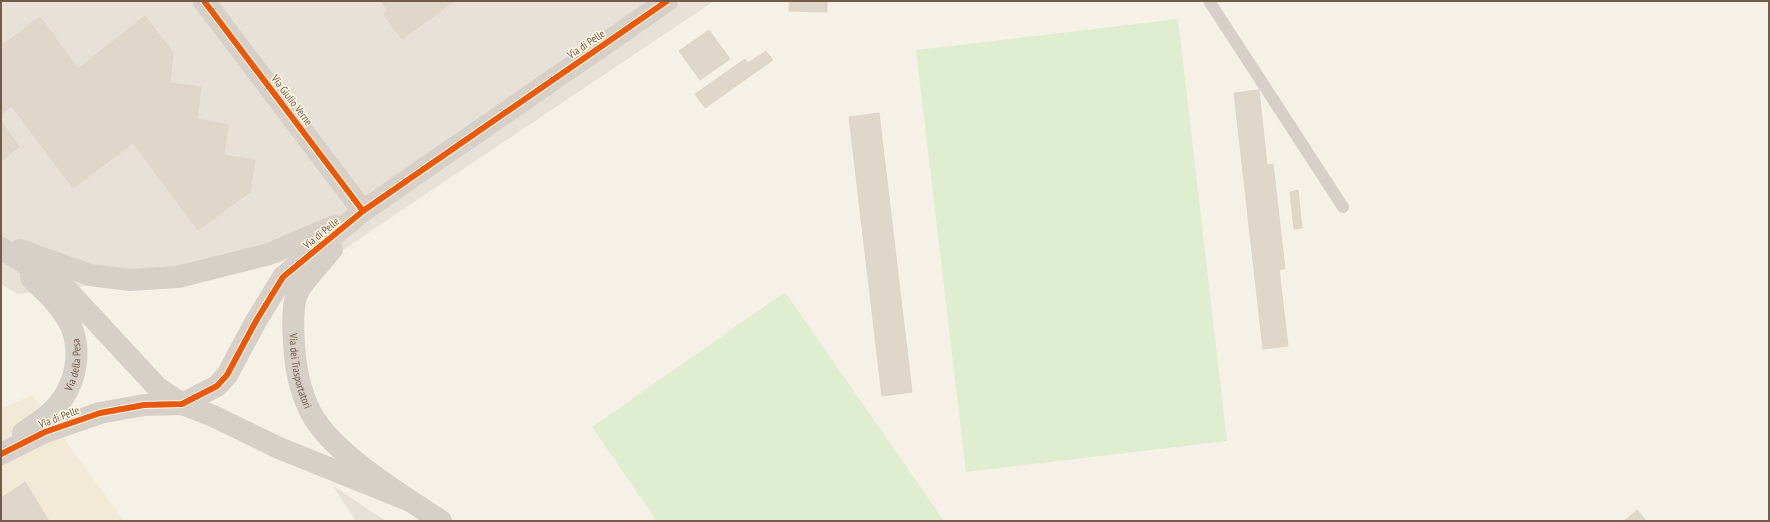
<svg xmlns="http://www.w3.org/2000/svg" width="1770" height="522" viewBox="0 0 1770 522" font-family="'PT Sans Narrow',sans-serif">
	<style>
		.residential { fill: #f2e9d6 }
		.industrial { fill: #e8e1d7 }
		.green { fill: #dfedd1 }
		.building { fill: #e0d7cb; stroke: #dfd5c9 }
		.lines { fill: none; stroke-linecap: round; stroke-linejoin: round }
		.service { stroke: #d7d0c9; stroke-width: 12 }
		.minor { stroke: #d7d0c9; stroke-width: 22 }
		.tertiary { stroke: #d7d0c9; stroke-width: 22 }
		.cycleway-casing { stroke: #fff8e6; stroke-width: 8 }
		.cycleway { stroke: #e8590c; stroke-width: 6 }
		.labels { text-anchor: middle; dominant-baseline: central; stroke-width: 3; stroke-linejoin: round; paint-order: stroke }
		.street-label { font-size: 11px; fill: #735b47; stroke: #fff8e6 }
	</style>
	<rect width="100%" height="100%" fill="#f6f1e6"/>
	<path class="residential" d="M32,395L124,521H1V409Z"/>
	<g class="industrial">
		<path d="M1,1H714L334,256L18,294L1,284Z"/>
		<path d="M333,486L386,521H356Z"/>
	</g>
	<g class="green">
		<path d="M1178,19L1227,441L966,472L916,50Z"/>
		<path d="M785,292L944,521H657L592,427Z"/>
	</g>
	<g class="building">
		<path d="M381,1H400L387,10Z"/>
		<path d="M400,1H454L402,39L384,15L387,10Z"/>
		<path d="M789,1H827V12L789,11Z"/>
		<path d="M145,16L173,52L170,83L201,87L197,119L228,125L224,155L255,160L250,192L198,230L133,143L73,188L1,92V46L40,17L78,69Z"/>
		<path d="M709,30L730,59L700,80L679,51Z"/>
		<path d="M766,51L773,60L705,108L695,94L745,59L748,63Z"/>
		<path d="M1259,90L1267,165L1273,164L1285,269H1279L1288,346L1263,349L1234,93Z"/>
		<path d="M1,92L12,106L1,115Z"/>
		<path d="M879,113L912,392L882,396L849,117Z"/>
		<path d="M1,121L11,135L1,142Z"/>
		<path d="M11,135L19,147L1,161V142Z"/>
		<path d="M1298,190L1302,228L1294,229L1290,192Z"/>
		<path d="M25,482L49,521H1V498Z"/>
		<path d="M1637,510L1646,521H1624Z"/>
	</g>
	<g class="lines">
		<path class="service" d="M1209,1L1343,207"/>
		<path class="minor" d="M204,1L363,211"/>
		<g class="tertiary">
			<path d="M1,248L68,291L157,387L182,404L213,416L279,448L408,500"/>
			<path id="s1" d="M332,249C323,261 304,280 298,292C292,303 293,330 294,343C295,367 300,391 311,413C333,454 402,495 441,521"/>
			<path d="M20,250L90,275L130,280L178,277L269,254L335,226"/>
			<path id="s2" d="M23,433C34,425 46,418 55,408C75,387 82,355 72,328C64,309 46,292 31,278"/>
			<path d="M1,454L45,432L100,413L144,405L182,404L217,386L227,375L256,321L283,277L363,211L667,1"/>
		</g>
		<g class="cycleway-casing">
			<g id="cycleway">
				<path d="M204,1L363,211"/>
				<path d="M1,454L45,432L100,413L144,405L182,404L217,386L227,375L256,321L283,277L363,211L667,1"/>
			</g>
		</g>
		<use href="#cycleway" class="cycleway"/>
	</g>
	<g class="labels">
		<g class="street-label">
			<text transform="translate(586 44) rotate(-34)">Via di Pelle</text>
			<text transform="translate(292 100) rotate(53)">Via Giulio Verne</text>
			<text transform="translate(321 233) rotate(-39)">Via di Pelle</text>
			<text stroke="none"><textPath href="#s2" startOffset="89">Via della Pesa</textPath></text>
			<text stroke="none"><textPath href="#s1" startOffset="135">Via dei Trasportatori</textPath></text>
			<text transform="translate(59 417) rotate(-21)">Via di Pelle</text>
		</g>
	</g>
	<rect width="1770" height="522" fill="none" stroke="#735b47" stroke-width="4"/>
</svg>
